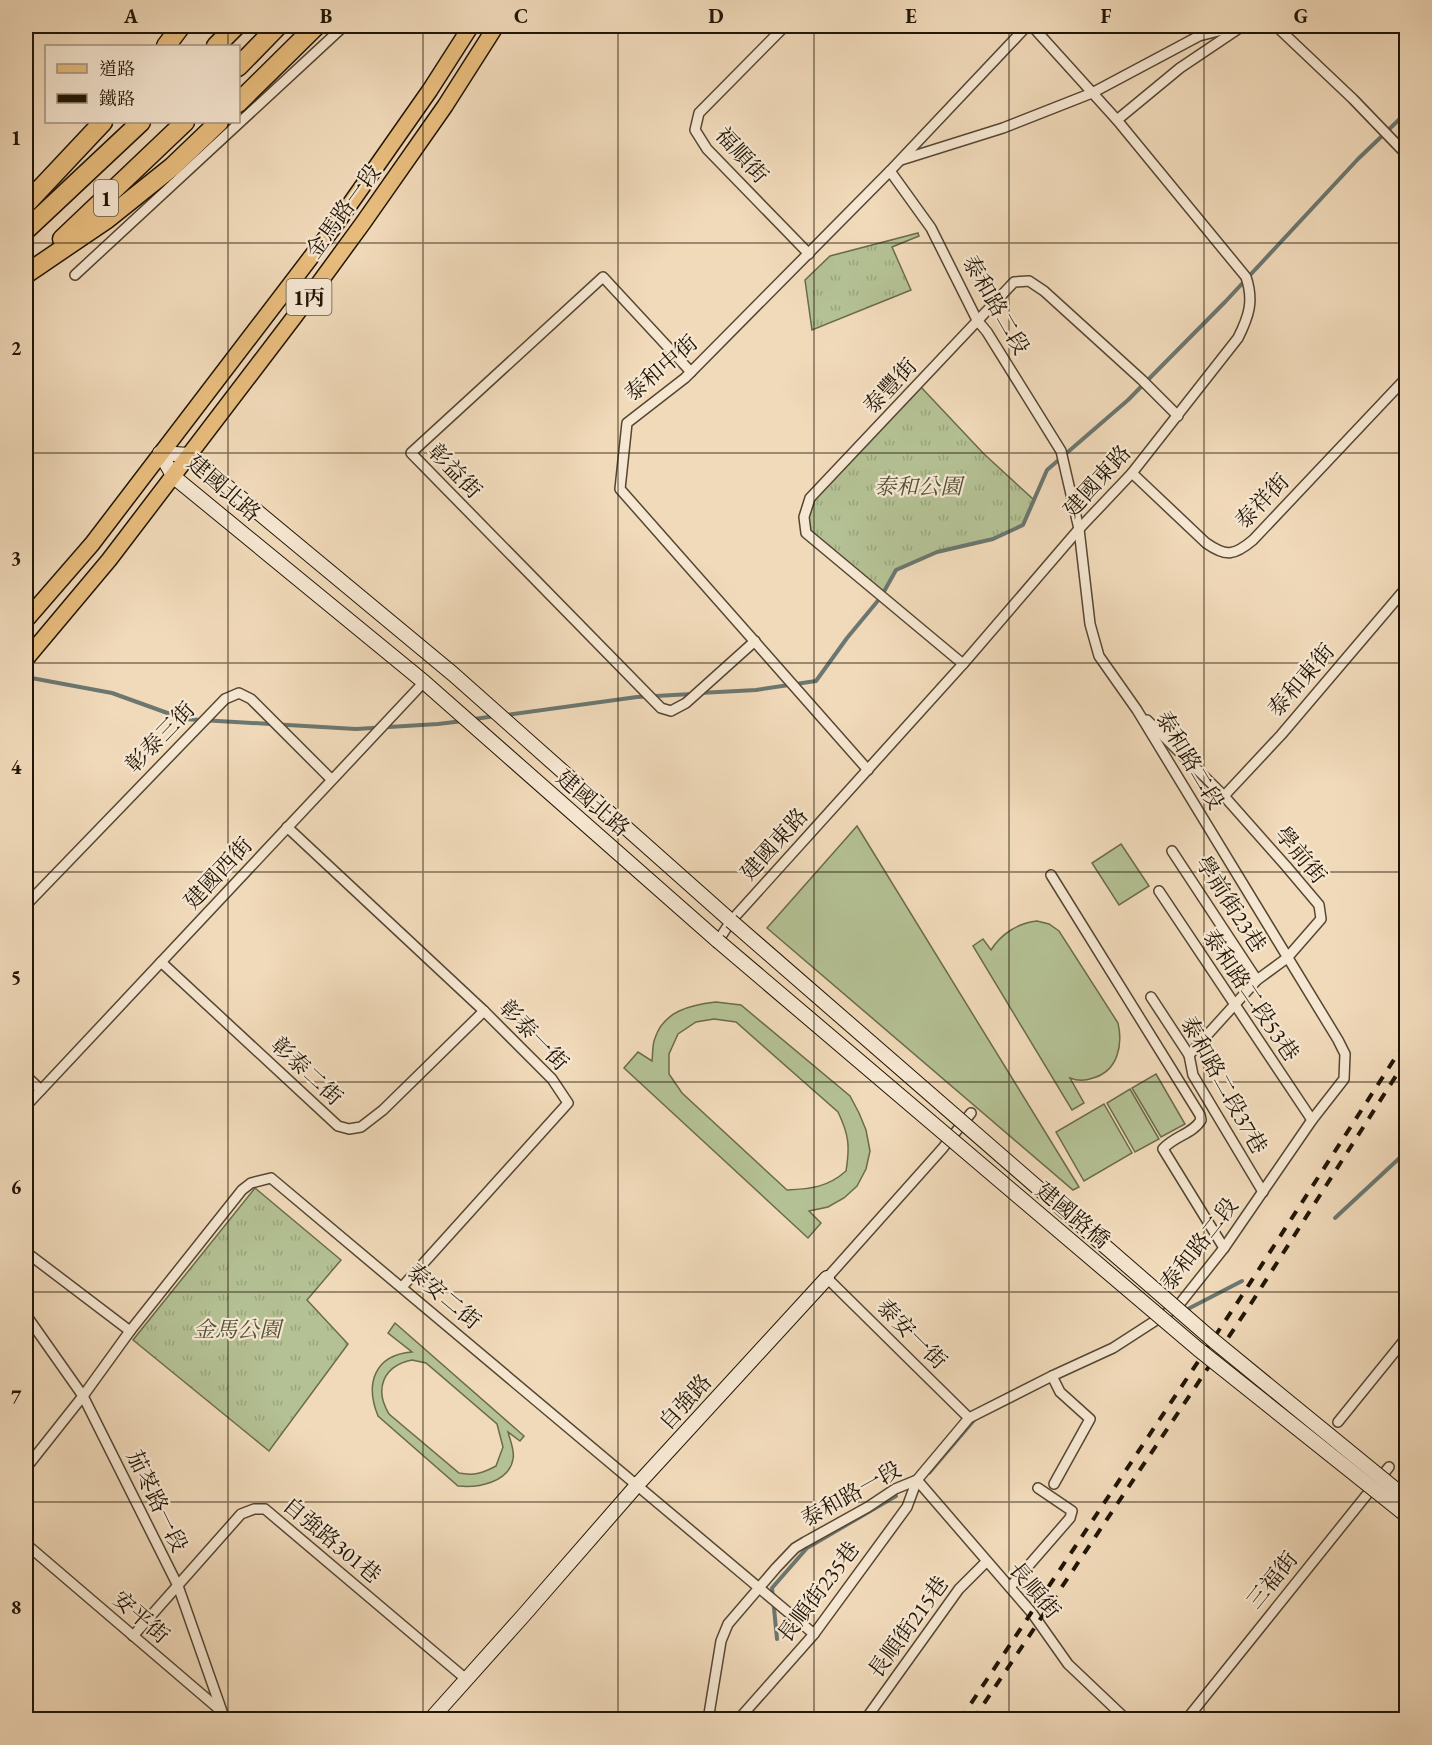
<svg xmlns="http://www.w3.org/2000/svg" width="1432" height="1745" viewBox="0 0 1432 1745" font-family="'EB Garamond','Noto Serif TC',serif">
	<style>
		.grass { fill: url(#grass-tufts); stroke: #6a6b4c; stroke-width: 1.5 }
		.pitch { fill: #b4c194; stroke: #6a6b4c; stroke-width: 1.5; fill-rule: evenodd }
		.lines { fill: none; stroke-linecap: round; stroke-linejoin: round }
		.stream { stroke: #6b7770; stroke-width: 4 }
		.street-casing { stroke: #554632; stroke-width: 12 }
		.secondary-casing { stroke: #211505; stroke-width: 16 }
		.primary-casing { stroke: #211505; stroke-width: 18 }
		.highway-casing { stroke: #211505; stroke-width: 21 }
		.street { stroke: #f6e7d2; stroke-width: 9 }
		.secondary { stroke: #f6e7d2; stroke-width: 14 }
		.primary { stroke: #e8bd7d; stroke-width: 15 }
		.highway { stroke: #e8bd7d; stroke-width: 18 }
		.rail { stroke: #211505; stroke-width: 4; stroke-dasharray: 10 10; stroke-linecap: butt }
		.secondary-bridge-casing { stroke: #211505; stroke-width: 16; stroke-linecap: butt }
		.secondary-bridge { stroke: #f6e7d2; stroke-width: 14 }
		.grid { fill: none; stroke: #211505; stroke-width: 1.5; stroke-opacity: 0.55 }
		.labels { text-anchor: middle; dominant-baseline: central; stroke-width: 4.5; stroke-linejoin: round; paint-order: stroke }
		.shield { fill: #f6e7d2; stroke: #615442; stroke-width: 1.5 }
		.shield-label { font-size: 21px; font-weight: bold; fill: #211505 }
		.street-label { font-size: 22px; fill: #211505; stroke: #f6e7d2 }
		.park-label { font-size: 22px; font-style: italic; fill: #545137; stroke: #f6e7d2 }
		.neatline { fill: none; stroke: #211505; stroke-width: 2 }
		.grid-label { font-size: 20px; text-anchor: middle; font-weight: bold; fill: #211505 }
	</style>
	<defs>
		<pattern id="grass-tufts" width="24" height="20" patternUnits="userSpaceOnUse" patternTransform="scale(1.5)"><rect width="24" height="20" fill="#b4c194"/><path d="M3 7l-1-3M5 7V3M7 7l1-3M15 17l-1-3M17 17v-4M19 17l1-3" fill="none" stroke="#9aa57e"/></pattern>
	</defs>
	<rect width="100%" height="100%" fill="#f1daba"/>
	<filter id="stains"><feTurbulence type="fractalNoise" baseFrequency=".00333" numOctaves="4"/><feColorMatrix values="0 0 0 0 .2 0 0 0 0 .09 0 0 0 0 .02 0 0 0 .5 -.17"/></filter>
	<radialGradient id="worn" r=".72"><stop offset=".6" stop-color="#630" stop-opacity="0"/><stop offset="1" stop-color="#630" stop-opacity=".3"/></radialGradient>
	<g class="grass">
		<path d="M918,233L919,236L892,247L911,290L812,330L805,280L830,256Z"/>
		<path d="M919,385L984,454L1034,500L1023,525L993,539L937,552L896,570L881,597L806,533L810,498Z"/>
		<path d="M255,1188L341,1260L307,1300L348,1344L269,1451L133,1340Z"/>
	</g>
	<g class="pitch">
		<path d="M857,826L1079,1187L1073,1190L767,928Z"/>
		<path d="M1121,844L1149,886L1119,905L1092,863Z"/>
		<path d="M1037,921L1049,924L1059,931L1118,1023C1123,1045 1118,1071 1093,1078C1085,1081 1077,1081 1070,1078L1084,1103L1072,1110L973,946L983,939L991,950C1001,934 1018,923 1037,921Z"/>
		<path d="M716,1002L741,1005L850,1096L859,1113L866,1130L870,1151L866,1169L857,1186L844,1198L828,1207L809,1211L821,1223L808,1238L624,1068L638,1052L652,1061C653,1054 652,1045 655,1038C664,1011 690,1005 716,1002ZM714,1019L736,1022L838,1112C849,1135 850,1146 846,1171C828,1187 811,1189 787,1190L682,1093L669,1074V1054L678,1034L696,1022Z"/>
		<path d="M1156,1074L1185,1124L1161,1137L1132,1088Z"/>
		<path d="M1130,1089L1159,1139L1135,1152L1107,1103Z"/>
		<path d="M1104,1104L1132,1153L1084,1181L1056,1132Z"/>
		<path d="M395,1323L524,1436L520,1441L508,1432C510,1440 515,1451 513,1459C509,1483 477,1488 458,1486L378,1416C365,1384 374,1355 412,1352L388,1333ZM412,1360L426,1363L497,1424L503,1447L496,1466C483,1473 474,1476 459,1473L389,1414C374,1389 383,1366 412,1360Z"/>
	</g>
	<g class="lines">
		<g class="stream">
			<path d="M26,677L112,693L184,719L356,729L438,724L463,721"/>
			<path d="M700,693L756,690L816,681L847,638L881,597L896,570L937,552L993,539L1023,525L1047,470L1128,400L1225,302L1358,159L1406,113"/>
			<path d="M506,715L637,697L692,694"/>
			<path d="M474,719L496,716"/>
			<path d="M1335,1218L1406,1152"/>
			<path d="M1184,1311L1242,1281"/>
			<path d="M929,1473L975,1419"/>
			<path d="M777,1639L772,1588L807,1548L896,1496"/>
		</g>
		<g class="street-casing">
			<g id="street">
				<path d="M785,26L699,113L695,130L707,149L809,254"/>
				<path d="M1276,26L1353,99L1406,154"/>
				<path d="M1117,120L1180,68L1238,29"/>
				<path d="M901,160L1003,128L1092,93L1199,36L1238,26"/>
				<path d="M75,275L344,26"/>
				<path d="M691,372L603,277L411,453L661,708L671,711L686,703L755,641"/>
				<path d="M1132,473L1206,543C1226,557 1234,556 1253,540L1406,378"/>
				<path d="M963,664L806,533L804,517L810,498L1014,282L1029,281L1044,291L1142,380L1178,416"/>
				<path d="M1147,720L1224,796L1286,866L1319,905L1321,919L1287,958L1257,980L1189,1055"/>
				<path d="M868,770L620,489L627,423L685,378L890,171L1027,26"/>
				<path d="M1224,796L1281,735L1406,588"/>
				<path d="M287,827L484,1011L552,1079L568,1103L402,1287"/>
				<path d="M1172,851L1257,980"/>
				<path d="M1051,875L1200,1115L1201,1120C1193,1134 1174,1136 1163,1149L1224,1248"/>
				<path d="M1159,891L1312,1120"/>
				<path d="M26,905L225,699L239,693L251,699L331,779"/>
				<path d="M718,941L731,921L963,664L1079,529L1132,473L1238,338C1249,316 1254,301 1246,277L1117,120L1032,26"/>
				<path d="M161,962L338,1126L349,1129L361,1127L383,1110L484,1011"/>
				<path d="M1151,997L1189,1055L1193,1075L1263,1192"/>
				<path d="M26,1076L41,1090"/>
				<path d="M26,1106L424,682"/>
				<path d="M26,1252L130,1331"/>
				<path d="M26,1315L83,1396L178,1586L225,1720"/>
				<path d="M1052,1376L1060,1392L1090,1419L1054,1484"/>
				<path d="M969,1418L827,1278L942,1149L971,1113"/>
				<path d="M1338,1422L1406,1338"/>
				<path d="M26,1468L83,1396L130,1331L242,1190L251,1183L271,1178L814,1634"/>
				<path d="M917,1480L1032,1613L1068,1664L1127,1720"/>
				<path d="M26,1544L220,1710"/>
				<path d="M1010,1587L1070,1518L1072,1511L1038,1488"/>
				<path d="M133,1636L241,1514L254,1509H265L466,1679"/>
				<path d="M708,1720L721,1641L728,1624L776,1568L795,1548L805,1542L868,1507L895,1489L917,1480L969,1418L1052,1376L1113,1348L1178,1306L1224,1248L1312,1120L1344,1079L1345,1054L1338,1040L1137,710L1099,656L1090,624L1079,529L1061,451L987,332L977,320L931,228L890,171"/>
				<path d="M738,1720L814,1634L907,1507L917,1480"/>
				<path d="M865,1720L959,1589L986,1562"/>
				<path d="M1186,1720L1389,1467"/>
			</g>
		</g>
		<g class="secondary-casing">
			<g id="secondary">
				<path d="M160,453L189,455L453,674L731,921"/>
				<path d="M160,453L174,477L424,682L718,941"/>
				<path d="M430,1720L523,1616L638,1484L827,1278"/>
			</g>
		</g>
		<g class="primary-casing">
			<g id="primary">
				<path d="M26,620L92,544L334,227L430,90L471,26"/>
				<path d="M26,659L109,560L295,316L363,223L445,106L496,26"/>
			</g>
		</g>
		<g class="highway-casing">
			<g id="highway">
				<path d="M166,46L181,26"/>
				<path d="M216,46L236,26"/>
				<path d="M238,67L278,26"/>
				<path d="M238,103L316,26"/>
				<path d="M26,204L103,122"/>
				<path d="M26,230L141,122"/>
				<path d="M62,239L185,122"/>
				<path d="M26,274L107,219L172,167L219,122"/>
			</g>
		</g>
		<use href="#street" class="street"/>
		<use href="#secondary" class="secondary"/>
		<use href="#primary" class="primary"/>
		<use href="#highway" class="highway"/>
		<g class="rail">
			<path d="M960,1720L1241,1297L1406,1041"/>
			<path d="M973,1720L1252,1302L1406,1060"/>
		</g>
		<g class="secondary-bridge-casing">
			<g id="secondary-bridge">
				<path d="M731,921L1214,1341L1406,1498"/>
				<path d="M718,941L1198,1349L1406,1515"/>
			</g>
		</g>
		<use href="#secondary-bridge" class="secondary-bridge"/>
	</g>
	<path class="grid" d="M228,26V46M423,26V1720M618,26V1720M814,26V1720M1009,26V1720M1204,26V1720M228,122V1720M26,243H1406M26,453H1406M26,663H1406M26,872H1406M26,1082H1406M26,1292H1406M26,1502H1406"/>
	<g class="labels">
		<g class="shield">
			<rect x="94" y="180" width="24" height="36" rx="4.5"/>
			<rect x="286.5" y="279" width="45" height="36" rx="4.5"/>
		</g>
		<g class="shield-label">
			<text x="106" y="198">1</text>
			<text x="309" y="297">1丙</text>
		</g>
		<g class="street-label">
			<text transform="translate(742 155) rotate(48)">福順街</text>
			<text transform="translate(343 211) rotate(-54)">金馬路一段</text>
			<text transform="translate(996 305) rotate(60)">泰和路二段</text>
			<text transform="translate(661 368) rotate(-41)">泰和中街</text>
			<text transform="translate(890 386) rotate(-47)">泰豐街</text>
			<text transform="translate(455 471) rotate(46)">彰益街</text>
			<text transform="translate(1097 481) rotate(-48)">建國東路</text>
			<text transform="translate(224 488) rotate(41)">建國北路</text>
			<text transform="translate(1262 501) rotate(-46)">泰祥街</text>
			<text transform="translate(1301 680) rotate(-49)">泰和東街</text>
			<text transform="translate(160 737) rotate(-46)">彰泰三街</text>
			<text transform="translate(1190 760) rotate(59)">泰和路二段</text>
			<text transform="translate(593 803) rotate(41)">建國北路</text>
			<text transform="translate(774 844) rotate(-48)">建國東路</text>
			<text transform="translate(1301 855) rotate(50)">學前街</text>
			<text transform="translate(218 873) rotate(-47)">建國西街</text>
			<text transform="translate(1231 904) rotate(57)">學前街23巷</text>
			<text transform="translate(1251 995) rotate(56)">泰和路二段53巷</text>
			<text transform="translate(534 1035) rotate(46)">彰泰一街</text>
			<text transform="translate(307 1071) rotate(43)">彰泰二街</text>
			<text transform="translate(1224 1085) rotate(61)">泰和路二段37巷</text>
			<text transform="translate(1073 1215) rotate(40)">建國路橋</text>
			<text transform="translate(1199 1244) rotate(-52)">泰和路二段</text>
			<text transform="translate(444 1296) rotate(40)">泰安二街</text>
			<text transform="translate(912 1334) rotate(45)">泰安一街</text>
			<text transform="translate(685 1402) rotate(-48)">自強路</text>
			<text transform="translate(851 1494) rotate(-29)">泰和路一段</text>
			<text transform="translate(157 1501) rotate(64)">茄苳路一段</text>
			<text transform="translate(332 1540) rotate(40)">自強路301巷</text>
			<text transform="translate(1272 1580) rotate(-51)">三福街</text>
			<text transform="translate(1035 1590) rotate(50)">長順街</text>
			<text transform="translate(818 1592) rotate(-53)">長順街235巷</text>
			<text transform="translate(141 1617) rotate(41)">安平街</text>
			<text transform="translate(908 1627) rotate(-54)">長順街215巷</text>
		</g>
		<g class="park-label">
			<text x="918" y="486">泰和公園</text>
			<text x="237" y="1329">金馬公園</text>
		</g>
	</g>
	<rect width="1432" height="1745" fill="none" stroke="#f1daba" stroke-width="66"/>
	<rect x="45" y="45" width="195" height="78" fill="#f6e7d2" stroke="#a19380" stroke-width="1.5"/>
	<rect x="57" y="64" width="30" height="9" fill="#e8bd7d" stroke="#a19380" stroke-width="1.5"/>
	<text x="99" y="75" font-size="18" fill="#211505">道路</text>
	<rect x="57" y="94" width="30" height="9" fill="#211505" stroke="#a19380" stroke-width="1.5"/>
	<text x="99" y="105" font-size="18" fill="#211505">鐵路</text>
	<rect x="33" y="33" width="1366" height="1679" class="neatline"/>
	<g class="grid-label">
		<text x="131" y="23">A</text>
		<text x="326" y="23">B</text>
		<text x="521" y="23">C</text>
		<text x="716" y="23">D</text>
		<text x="911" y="23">E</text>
		<text x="1106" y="23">F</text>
		<text x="1301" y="23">G</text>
		<text x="16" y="145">1</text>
		<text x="16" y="355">2</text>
		<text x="16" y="565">3</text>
		<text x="16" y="774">4</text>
		<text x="16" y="984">5</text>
		<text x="16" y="1194">6</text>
		<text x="16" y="1404">7</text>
		<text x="16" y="1614">8</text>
	</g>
	<rect width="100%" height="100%" filter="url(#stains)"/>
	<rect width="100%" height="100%" fill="url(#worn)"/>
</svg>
